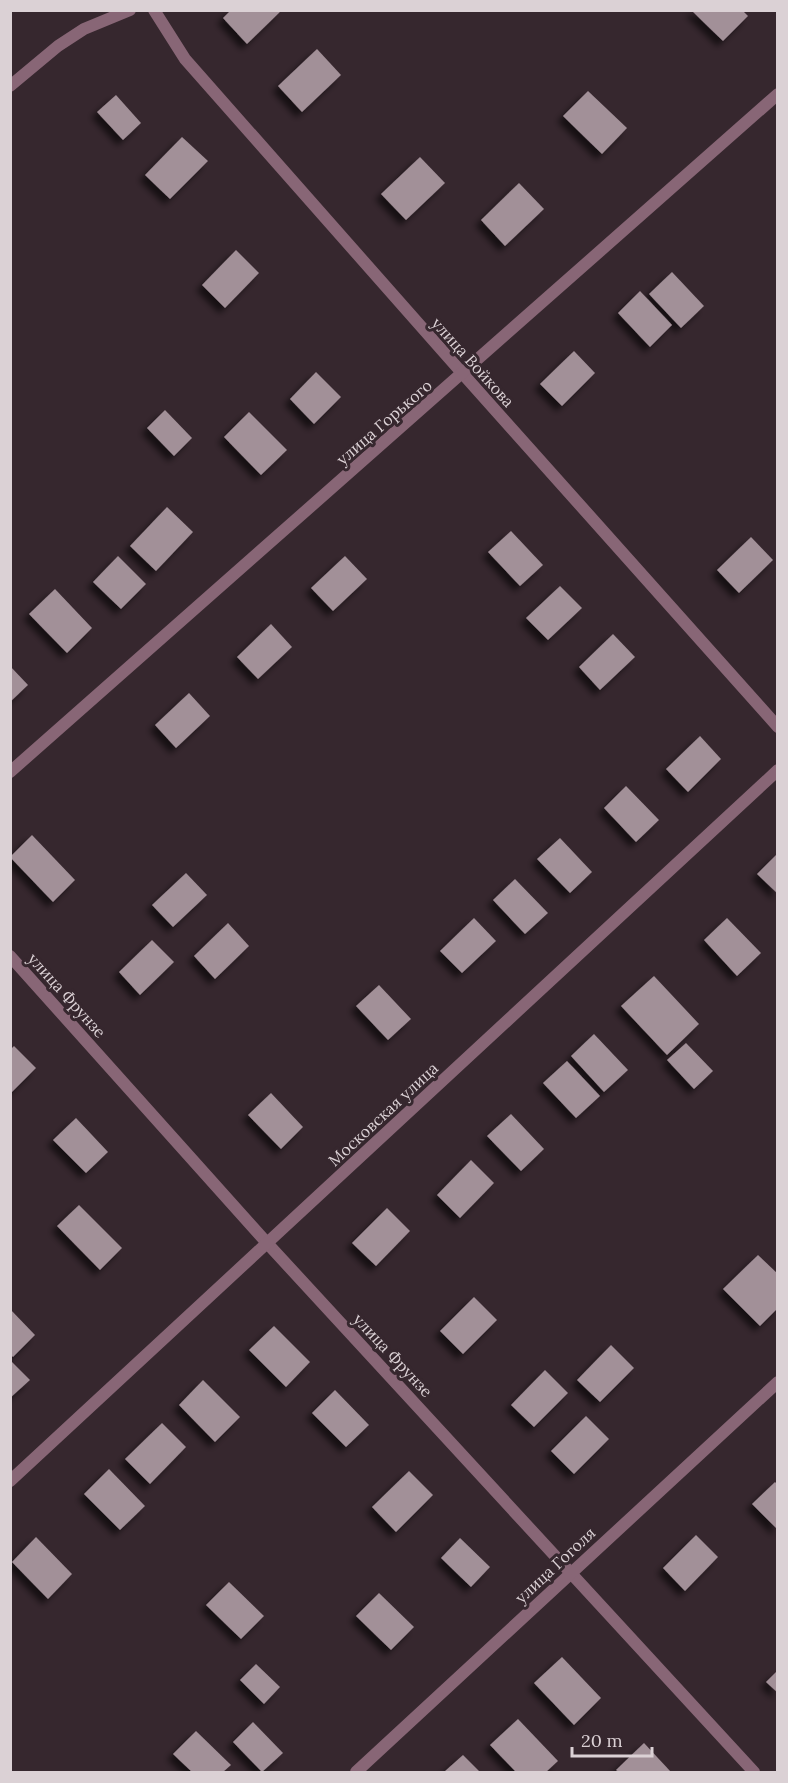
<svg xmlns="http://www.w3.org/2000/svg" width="788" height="1783" viewBox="0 0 788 1783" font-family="Lora,serif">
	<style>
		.building { fill: #a29098; filter: url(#shadow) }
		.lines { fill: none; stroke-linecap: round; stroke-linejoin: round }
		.minor { stroke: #886676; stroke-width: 12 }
		.labels { text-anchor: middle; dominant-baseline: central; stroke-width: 6; stroke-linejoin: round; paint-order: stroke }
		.street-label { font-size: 16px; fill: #dbd1d5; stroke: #36272e }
	</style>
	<defs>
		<filter id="shadow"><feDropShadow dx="-5.5" dy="5.5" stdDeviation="3" flood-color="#0009"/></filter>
	</defs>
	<rect width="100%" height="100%" fill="#36272e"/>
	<g class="building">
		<path d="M231,10H282L247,44L223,18Z"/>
		<path d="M691,10H742L748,16L723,41Z"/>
		<path d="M317,49L341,75L302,112L278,86Z"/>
		<path d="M588,91L627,128L602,154L563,116Z"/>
		<path d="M116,95L141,123L123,140L97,112Z"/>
		<path d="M182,137L208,161L170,199L145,175Z"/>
		<path d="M420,157L445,183L406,220L381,194Z"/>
		<path d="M519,183L544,209L505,246L481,220Z"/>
		<path d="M236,250L259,273L225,308L202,285Z"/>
		<path d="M672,272L704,306L681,328L649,294Z"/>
		<path d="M640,291L672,325L650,347L618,313Z"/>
		<path d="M574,351L595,373L562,406L540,384Z"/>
		<path d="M316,372L341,397L314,424L290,399Z"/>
		<path d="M165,410L192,438L174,456L147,428Z"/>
		<path d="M249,412L287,450L261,475L224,437Z"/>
		<path d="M167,507L193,532L156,571L130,546Z"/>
		<path d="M511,531L543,565L520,586L488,552Z"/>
		<path d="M751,537L773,560L739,593L717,570Z"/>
		<path d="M118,556L146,584L121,609L93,582Z"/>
		<path d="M345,556L367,579L333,611L311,588Z"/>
		<path d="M560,586L582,608L548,640L526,618Z"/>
		<path d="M55,589L92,628L67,653L29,614Z"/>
		<path d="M271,624L292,647L258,679L237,657Z"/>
		<path d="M613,634L635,657L600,690L579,667Z"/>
		<path d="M10,666L28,685L10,702Z"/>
		<path d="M189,693L210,716L176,748L155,725Z"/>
		<path d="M700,736L721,759L688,792L666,769Z"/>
		<path d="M626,786L659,820L636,842L604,808Z"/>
		<path d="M32,835L75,880L53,902L10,857Z"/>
		<path d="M560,838L592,872L570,893L537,859Z"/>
		<path d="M778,853V894L757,874Z"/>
		<path d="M186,873L207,895L173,927L152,905Z"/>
		<path d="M515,879L548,913L525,934L493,900Z"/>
		<path d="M474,918L496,941L462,973L440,951Z"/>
		<path d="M727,918L761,953L737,976L704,940Z"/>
		<path d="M228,923L249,946L215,979L194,956Z"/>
		<path d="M152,940L174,962L140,995L119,972Z"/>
		<path d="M654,976L699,1024L667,1055L621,1006Z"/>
		<path d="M379,985L411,1019L388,1040L356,1006Z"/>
		<path d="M594,1034L628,1070L604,1092L571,1056Z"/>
		<path d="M686,1043L713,1071L694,1089L667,1060Z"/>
		<path d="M14,1046L36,1068L10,1094V1050Z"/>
		<path d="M567,1061L600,1096L576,1118L543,1083Z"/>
		<path d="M271,1093L303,1127L281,1149L248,1115Z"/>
		<path d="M511,1114L544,1149L521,1171L487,1136Z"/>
		<path d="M76,1118L108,1152L86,1173L53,1140Z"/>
		<path d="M471,1160L494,1183L460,1218L437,1195Z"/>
		<path d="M79,1205L122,1248L100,1270L57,1226Z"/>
		<path d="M387,1208L410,1231L376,1266L352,1243Z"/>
		<path d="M758,1255L778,1274V1308L760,1326L723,1289Z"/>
		<path d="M474,1297L497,1320L463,1354L440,1331Z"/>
		<path d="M10,1309L35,1335L13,1357L10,1354Z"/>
		<path d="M274,1326L310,1362L286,1387L249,1350Z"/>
		<path d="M611,1345L634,1368L600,1402L577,1380Z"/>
		<path d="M10,1360L30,1380L10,1398Z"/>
		<path d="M545,1370L568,1393L534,1427L511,1405Z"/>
		<path d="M203,1380L240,1417L215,1442L179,1405Z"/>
		<path d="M335,1390L369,1425L346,1447L312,1413Z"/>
		<path d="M586,1416L609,1439L574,1474L551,1451Z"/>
		<path d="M162,1423L186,1447L150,1484L125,1459Z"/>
		<path d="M109,1469L145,1506L120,1530L84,1494Z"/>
		<path d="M409,1471L433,1495L396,1532L372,1507Z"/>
		<path d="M775,1482L778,1485V1530L752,1504Z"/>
		<path d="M696,1535L718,1557L685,1591L663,1568Z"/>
		<path d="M36,1537L72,1574L48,1599L12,1562Z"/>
		<path d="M460,1538L490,1567L471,1587L441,1558Z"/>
		<path d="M229,1582L264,1616L241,1639L206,1605Z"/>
		<path d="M379,1593L414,1627L391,1650L356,1616Z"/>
		<path d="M562,1657L601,1698L574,1725L534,1683Z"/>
		<path d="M256,1664L280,1687L264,1704L240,1680Z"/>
		<path d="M778,1670V1693L766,1682Z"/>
		<path d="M518,1719L558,1761L546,1772H516L490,1745Z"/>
		<path d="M253,1722L283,1753L262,1772L233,1742Z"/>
		<path d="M196,1731L231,1765L223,1772H192L173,1754Z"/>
		<path d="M644,1743L671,1772H619L616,1770Z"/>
		<path d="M463,1755L480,1772H444Z"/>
	</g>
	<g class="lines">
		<g class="minor">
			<path d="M154,10L185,59L463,374L778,727"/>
			<path d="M10,86L58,46L84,29L130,10"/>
			<path d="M10,772L778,94"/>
			<path d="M10,956L267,1243L754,1772"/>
			<path d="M10,1481L778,770"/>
			<path d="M356,1772L778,1382"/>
		</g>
	</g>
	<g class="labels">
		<g class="street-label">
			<text transform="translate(473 362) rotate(48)">улица Войкова</text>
			<text transform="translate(384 422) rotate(-41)">улица Горького</text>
			<text transform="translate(67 995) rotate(48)">улица Фрунзе</text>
			<text transform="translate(383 1114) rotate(-43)">Московская улица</text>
			<text transform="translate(393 1355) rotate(47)">улица Фрунзе</text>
			<text transform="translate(555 1565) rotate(-43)">улица Гоголя</text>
		</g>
	</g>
	<rect width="788" height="1783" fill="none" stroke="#dbd1d5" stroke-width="24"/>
	<path d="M572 1747v9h80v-9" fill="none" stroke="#dbd1d5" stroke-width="3"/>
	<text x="581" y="1747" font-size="18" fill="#dbd1d5" stroke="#36272e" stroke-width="4.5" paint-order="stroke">20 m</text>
</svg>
